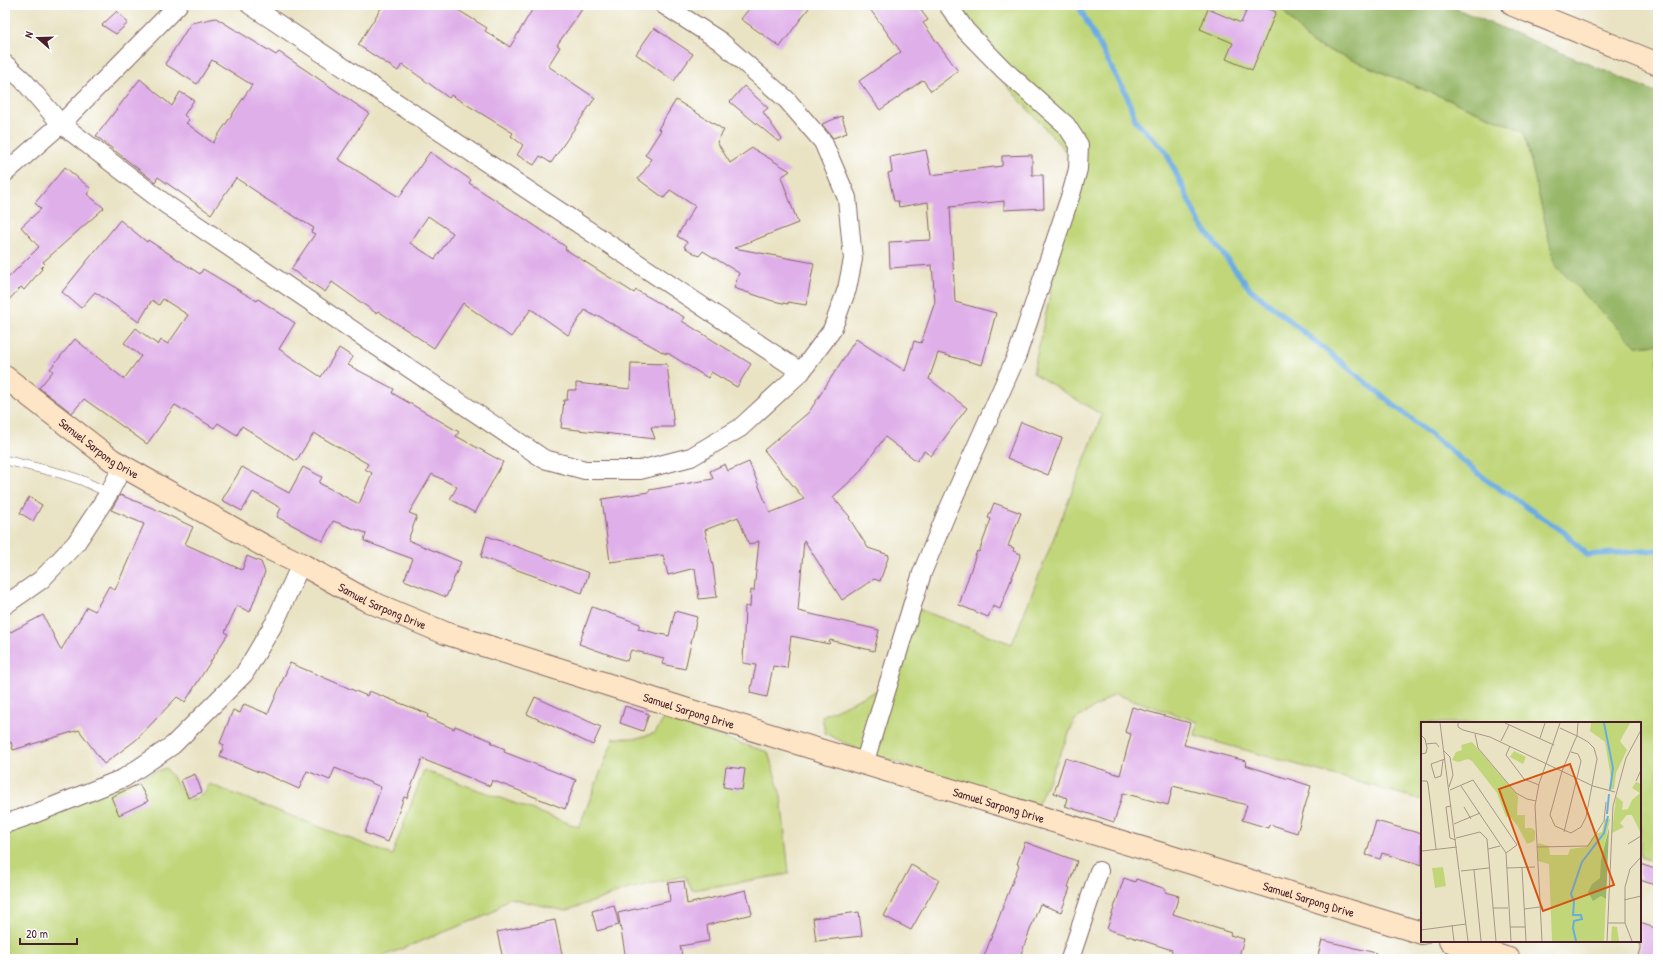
<svg xmlns="http://www.w3.org/2000/svg" width="1663" height="964" viewBox="0 0 1663 964" font-family="'Patrick Hand',sans-serif">
	<style>
		.green { fill: #c0d679; stroke: #857a52 }
		.forest { fill: #98b769; stroke: #716b4a }
		.lines { fill: none; stroke-linecap: round; stroke-linejoin: round }
		.stream { stroke: #6bacdf; stroke-width: 5.5 }
		.building { fill: #dfafe9; fill-rule: evenodd }
		.lane-casing { stroke: #826461; stroke-width: 10 }
		.street-casing { stroke: #826461; stroke-width: 20 }
		.secondary-casing { stroke: #826461; stroke-width: 24 }
		.lane { stroke: #fff; stroke-width: 9 }
		.street { stroke: #fff; stroke-width: 18 }
		.secondary { stroke: #fde5c5; stroke-width: 22 }
		.labels { text-anchor: middle; dominant-baseline: central; stroke-width: 3; stroke-linejoin: round; paint-order: stroke }
		.street-label { font-size: 12px; fill: #4a1f2b; stroke: #fff }
		.inset-river { fill: none; stroke: #6bacdf; stroke-width: 2 }
		.inset-road { fill: none; stroke: #a99587; stroke-width: 1 }
		.view { fill: #d8530f; fill-opacity: 0.15; stroke: #d8530f; stroke-width: 2 }
		.inset-edge { fill: none; stroke: #4a1f2b; stroke-width: 2 }
	</style>
	<rect width="100%" height="100%" fill="#fff"/>
	<filter id="ink" filterUnits="userSpaceOnUse"><feTurbulence type="fractalNoise" baseFrequency=".025" numOctaves="2"/><feDisplacementMap in="SourceGraphic" scale="8" xChannelSelector="R" yChannelSelector="G"/><feConvolveMatrix kernelMatrix="1 2 1 2 8 2 1 2 1" color-interpolation-filters="sRGB"/></filter>
	<filter id="wash" filterUnits="userSpaceOnUse"><feTurbulence type="fractalNoise" baseFrequency=".012" numOctaves="4" result="noise"/><feDisplacementMap in="SourceGraphic" scale="16" xChannelSelector="R" yChannelSelector="G"/><feGaussianBlur stdDeviation="0.9" result="paint"/><feColorMatrix in="noise" values="0 0 0 0 0 0 0 0 0 0 0 0 0 0 0 0 0 1.4 0 .05"/><feComposite in="paint" operator="in"/></filter>
	<g filter="url(#wash)">
		<rect width="100%" height="100%" fill="#e9e3c4"/>
		<g class="green">
			<path d="M960,5H1278L1311,43L1524,131L1555,265L1636,346L1658,344V864L1640,857V723H1422V800L1195,736L1198,722L1115,694L1075,720L1037,806L863,752L825,733L822,716L880,689L910,606L1012,644L1102,415L1033,373L1078,165L990,67Z"/>
			<path d="M664,719L768,752L781,796L789,874L692,890L685,876L629,889L565,911L509,898L490,914L376,959H5V826L166,768L189,801L204,794L209,784L392,855L424,770L579,827L614,738H637L655,733Z"/>
		</g>
		<path class="forest" d="M1278,5H1447L1658,93V344L1636,346L1555,265L1524,131L1311,43Z"/>
		<g class="lines">
			<path class="stream" d="M1078,5L1127,96L1136,122L1165,150L1199,222L1249,288L1488,481L1564,532L1587,555L1658,550"/>
		</g>
		<g id="blocks">
			<g class="building">
				<path d="M383,5H450L487,28L485,31L510,47L535,5H585L557,45L560,47L548,66L595,98L551,163L540,156L534,165L517,155L523,145L511,136L513,133L451,95L449,98L402,64L398,71L358,45Z"/>
				<path d="M752,5H811L780,47L741,19Z"/>
				<path d="M867,5H917L928,20L923,23L958,71L931,91L923,80L880,110L859,81L901,52Z"/>
				<path d="M1249,5H1260L1276,12L1252,70L1226,59L1233,43L1200,29L1208,9L1241,23Z"/>
				<path d="M117,11L128,23L116,34L102,25Z"/>
				<path d="M216,18L276,55L279,52L369,113L338,159L399,197L430,152L471,180L469,183L528,221L566,247L565,249L634,293L636,290L684,317L682,321L751,364L737,387L711,372L708,378L666,352V354L597,315L596,317L585,310L568,335L531,309L511,337L463,303L434,348L378,311L376,313L332,282L325,292L291,269L315,234L311,232L314,228L259,195L260,194L236,178L211,214L158,177L155,182L96,136L140,79L172,106L180,92L194,100L184,115L189,120L186,123L213,143L252,85L212,60L197,84L165,64L191,23ZM428,216L453,233L435,259L410,243Z"/>
				<path d="M654,28L693,54L674,81L636,54Z"/>
				<path d="M744,86L768,108L763,112L782,139L779,142L730,102Z"/>
				<path d="M676,100L724,130L717,142L730,163L752,148L790,171L781,177L798,223L734,248L814,263L806,305L788,302V304L773,301L734,288L739,273L703,251L699,256L684,247L687,242L677,236L695,206L670,190L664,198L638,179L650,163L649,162L651,159L645,155L661,130L658,129Z"/>
				<path d="M842,116L847,133L833,138L822,124Z"/>
				<path d="M926,150L931,175L1002,166V156L1032,155V175H1043L1044,208L1004,210V201L950,207L955,302L996,313L982,365L938,353L929,379L967,408L931,456L924,451L917,461L885,437L858,474L833,497L850,517L849,518L868,548L889,555L880,581L874,579L842,600L804,540L798,611L879,630L874,651L830,640L829,644L791,636L787,668L773,666L767,697L750,693L756,665L743,663L745,606L750,607L751,590L754,591L759,541L749,545L738,517L705,530L713,566L717,597L699,599L695,568L668,575L663,555L610,562L602,499L649,492V490L713,479L710,471L725,464L728,471L749,462L770,513L804,499L764,450L809,412L856,339L905,371L914,341L921,343L935,302L932,265L890,268L889,242L931,240L928,202L899,207L898,201H894L888,173L892,172L890,157Z"/>
				<path d="M65,167L91,189L87,194L104,208L43,262L45,264L41,268L42,269L24,290L21,287L5,304V281L39,247L21,227L41,209L35,203Z"/>
				<path d="M120,220L147,242L148,240L200,274L203,269L257,301L258,299L295,323L279,349L321,377L339,348L353,357L348,365L394,389L392,393L459,432L456,436L503,462L475,513L450,499L457,487L432,474L409,513L417,516L408,540L461,562L446,597L404,580L413,559L364,541L366,533L333,521L323,541L277,517L281,508L253,492L242,511L222,500L242,467L289,493L303,467L322,477L319,483L359,504L372,473L365,469L368,464L314,433L296,461L242,426L237,435L218,423L214,428L175,405L147,444L84,399L72,413L39,388L53,371L50,369L75,339L124,379L141,356L124,343L136,328L158,345L161,340L168,344L188,315L163,299L159,305L152,300L139,322L95,292L81,308L62,292Z"/>
				<path d="M631,363L667,364L674,427H651L655,439L561,428L564,400H567L568,390H576V383L630,389Z"/>
				<path d="M1021,422L1062,438L1048,475L1007,458Z"/>
				<path d="M120,495L155,509L193,527L185,544L242,570L247,556L261,562L265,572L250,612L237,606L225,632L228,634L185,702L177,697L136,740L104,764L79,730L13,750L11,742L5,744V635L43,615L61,650L87,607L95,611L109,586L115,590L144,524L111,510Z"/>
				<path d="M29,497L42,505L33,521L20,513Z"/>
				<path d="M994,503L1021,513L1008,546L1014,548L1013,551L1021,554L1000,609L993,606L988,617L959,605L977,551L979,552L991,519L988,518Z"/>
				<path d="M487,536L589,573L582,593L481,557Z"/>
				<path d="M592,607L640,624L638,629L669,636L675,611L697,617L685,669L662,664L664,658L631,650L627,661L579,644Z"/>
				<path d="M290,663L367,696L369,691L428,714L427,717L454,729L455,726L492,741L491,743L505,749L504,752L576,780L565,809L492,780L490,786L422,759L407,798L404,797L388,842L365,833L381,787L335,768L330,780L307,771L299,789L261,772V773L220,756L224,745L220,743L233,710L240,713L244,704L268,714Z"/>
				<path d="M535,697L601,727L593,745L527,714Z"/>
				<path d="M625,706L649,714L643,731L620,723Z"/>
				<path d="M1132,707L1190,723L1184,745L1246,761L1245,765L1311,786L1297,833L1269,824L1268,828L1242,820L1247,805L1173,786L1168,805L1123,793L1114,822L1065,806L1067,798L1054,793L1065,758L1120,775L1131,734L1125,732Z"/>
				<path d="M726,767L745,769L742,790L723,787Z"/>
				<path d="M195,774L202,792L188,798L181,780Z"/>
				<path d="M139,784L148,801L119,815L111,797Z"/>
				<path d="M1376,821L1422,834V865L1382,853L1380,859L1366,855Z"/>
				<path d="M1025,842L1077,861L1068,887L1070,888L1061,912L1040,904L1019,959H983L1019,865L1017,864Z"/>
				<path d="M1640,864L1658,870V877L1655,885L1640,880Z"/>
				<path d="M911,865L939,880L911,930L884,916Z"/>
				<path d="M1124,878L1135,882L1136,879L1166,889L1165,892L1179,896L1173,914L1231,933L1230,935L1244,939L1238,959H1170L1172,950L1107,929Z"/>
				<path d="M684,881L687,904L746,890L752,914L707,925L709,941L680,946L683,959H626L618,913L670,901L668,883Z"/>
				<path d="M614,905L619,925L597,931L592,911Z"/>
				<path d="M859,912L862,936L816,941L813,918Z"/>
				<path d="M555,920L563,959H503L497,932Z"/>
				<path d="M1640,923L1658,929V959H1637L1640,949Z"/>
				<path d="M1322,940L1376,953L1375,959H1317Z"/>
			</g>
		</g>
	</g>
	<g filter="url(#ink)">
		<use href="#blocks" fill-opacity="0" stroke="#826461" stroke-width="1"/>
		<g class="lines">
			<g class="lane-casing">
				<path id="lane" d="M5,460L63,474L81,480L109,493"/>
			</g>
			<g class="street-casing">
				<g id="street">
					<path d="M250,5L801,372"/>
					<path d="M5,64L23,80L61,124L167,205L544,459L585,470H640L691,457L740,428L801,372L832,330L847,289L853,259L847,198L823,142L787,100L720,41L664,5"/>
					<path d="M5,173L61,124L178,5"/>
					<path d="M5,605L41,580L76,543L109,493L123,466"/>
					<path d="M864,764L922,573L945,517L1017,355L1072,191L1078,169L1079,145L1066,125L1004,70L966,31L948,5"/>
					<path d="M5,824L34,814L124,778L173,745L244,674L275,622L301,564"/>
					<path d="M1070,959L1099,871"/>
				</g>
			</g>
			<g class="secondary-casing">
				<g id="secondary">
					<path d="M1513,5L1658,64"/>
					<path id="s1" d="M5,377L112,460L268,548L301,564L366,600L445,633L688,710L1422,933"/>
					<path d="M1450,941L1509,959"/>
				</g>
			</g>
			<use href="#lane" class="lane"/>
			<use href="#street" class="street"/>
			<use href="#secondary" class="secondary"/>
		</g>
	</g>
	<g class="labels">
		<g class="street-label">
			<text stroke="none"><textPath href="#s1" startOffset="118">Samuel Sarpong Drive</textPath></text>
			<text stroke="none"><textPath href="#s1" startOffset="443">Samuel Sarpong Drive</textPath></text>
			<text stroke="none"><textPath href="#s1" startOffset="767">Samuel Sarpong Drive</textPath></text>
			<text stroke="none"><textPath href="#s1" startOffset="1091">Samuel Sarpong Drive</textPath></text>
			<text stroke="none"><textPath href="#s1" startOffset="1415">Samuel Sarpong Drive</textPath></text>
		</g>
	</g>
	<g transform="translate(1421 722)">
		<rect width="220" height="220" fill="#e9e3c4"/>
		<path d="M170,1H209L199,19L206,28L195,51L193,67H188L190,56L184,20L169,9ZM51,20L97,74L96,93H104V106H111L114,109V118L111,120L106,122L96,103L88,94L85,95L76,71L51,39L47,37L37,40L31,38L35,30L41,28L40,23ZM93,29L105,35L102,42L89,35ZM215,60L220,62V112L211,93H206L199,101L203,105L191,111L195,74L202,80L201,88L207,87L211,78L219,71L211,66ZM184,97H189L180,139V156L171,162L176,176L180,174L185,177L183,219H131L128,142L117,139V121L128,124L129,133H147L149,127L165,125L174,112L181,110ZM22,145L25,164L14,166L11,146ZM191,204L196,205L198,219H190Z" fill="#c0d679"/>
		<path d="M188,106L185,177L180,174L172,179L167,170L171,162L179,156L180,138Z" fill="#98b769"/>
		<path class="inset-river" d="M183,1L192,46L189,68M186,92L188,72M155,219L152,206L153,199L161,197L160,193H152L153,180L150,172L161,140L183,111L187,94"/>
		<path class="inset-road" d="M19,1L47,219M37,1V5L42,8L69,15L172,64L194,70M84,1L133,23M139,6L156,14L162,17L167,20L173,26L176,37L165,95L160,105L150,111L134,104L129,93L141,49L154,18L156,14L157,1M54,12L57,26L95,71L106,77L115,79M0,13L4,17L6,26L5,31L0,32M119,16L124,1M80,19L88,3M5,22L15,21L18,25M89,24L85,33L103,57L118,63M23,29L29,35L32,53L28,65M22,38L20,54L14,56L10,42L24,37M0,59H6L7,62L15,127M215,59L220,48M40,64L85,131L90,219M29,68L52,58L96,123L85,131M30,84L25,85L29,116L35,118M43,85L50,97M33,102L59,91M143,110L160,39L157,32L150,30M35,116L59,110L66,117L75,219M207,122L220,114M116,125L167,124L183,99L185,80M67,127L79,124M1,129L36,125M86,146L114,145M101,146L105,219M53,148L60,219M40,149L68,146M203,178L220,174M72,186H87M103,187L119,185M187,201H204M31,203L33,219M89,205H104M0,208L45,202M121,219L114,84L118,62L139,1M186,219L192,84L205,36L220,8M211,219L204,201V165L209,147L220,135"/>
		<path class="view" d="M149,42L193,163L122,189L78,67Z"/>
		<rect width="220" height="220" class="inset-edge"/>
	</g>
	<rect width="1663" height="964" fill="none" stroke="#fff" stroke-width="20"/>
	<g transform="translate(38 38) rotate(290)" stroke="#ffffff" stroke-width="3" paint-order="stroke">
	<path d="M0-3L7 15L0 10L-7 15Z" fill="#4a1f2b"/>
	<text y="-6" font-size="11" font-weight="bold" text-anchor="middle" fill="#4a1f2b">N</text>
	</g>
	<path d="M20 938v6h57v-6" fill="none" stroke="#4a1f2b" stroke-width="2"/>
	<text x="26" y="938" font-size="12" fill="#4a1f2b" stroke="#ffffff" stroke-width="3" paint-order="stroke">20 m</text>
</svg>
